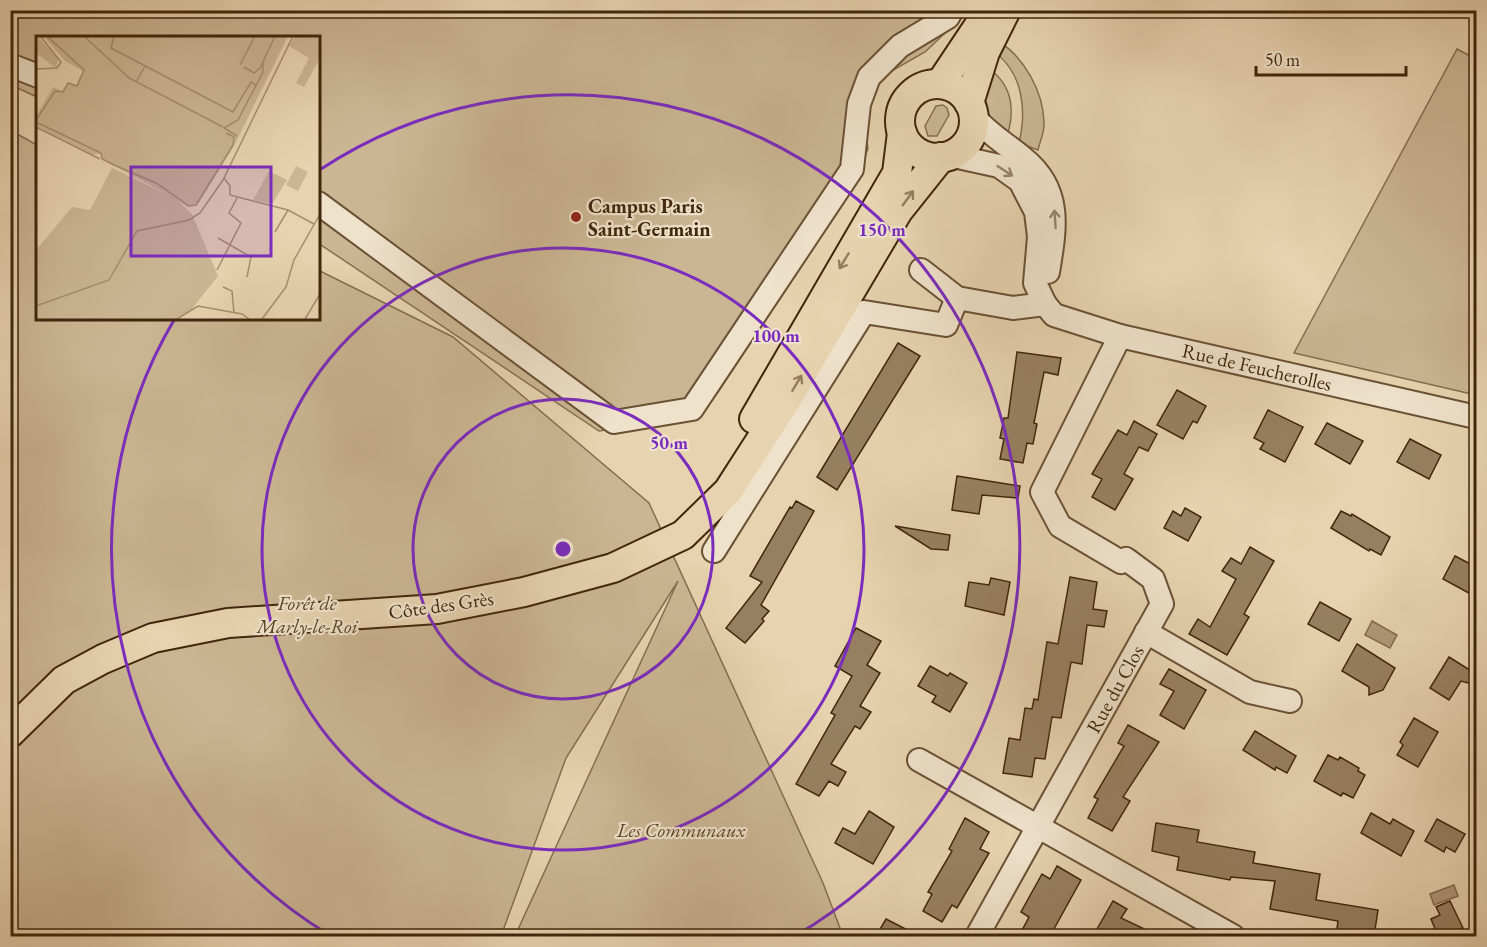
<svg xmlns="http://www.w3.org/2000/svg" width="1487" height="947" viewBox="0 0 1487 947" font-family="'EB Garamond',serif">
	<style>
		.green { fill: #cbb693; stroke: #866e50; stroke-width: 1.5 }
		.water { fill: #af9878; stroke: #836a4d; stroke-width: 1.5 }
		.building { fill: #978061; stroke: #41260c; stroke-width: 1.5 }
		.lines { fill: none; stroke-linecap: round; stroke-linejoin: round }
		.minor-casing { stroke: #6a5135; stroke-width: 26 }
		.major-casing { stroke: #41260c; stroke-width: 32 }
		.minor { stroke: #efe2cb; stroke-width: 22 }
		.major { stroke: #e7d3af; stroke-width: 28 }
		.oneway { stroke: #98846c }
		.oneway2 { stroke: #947c5e }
		.ring { fill: none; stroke: #7b2cbf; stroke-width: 3 }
		.poi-dot { fill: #8f2418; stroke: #efe2cb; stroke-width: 2 }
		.labels { text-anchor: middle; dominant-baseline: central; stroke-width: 4.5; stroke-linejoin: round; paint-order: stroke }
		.poi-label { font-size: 20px; font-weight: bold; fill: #41260c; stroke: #efe2cb; text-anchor: start }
		.street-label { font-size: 20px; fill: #41260c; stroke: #efe2cb }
		.park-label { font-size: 20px; font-style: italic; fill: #5d4327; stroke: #efe2cb }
		.inset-road { fill: none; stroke: #a58e6e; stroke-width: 1.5 }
		.view { fill: #7b2cbf; fill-opacity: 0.15; stroke: #7b2cbf; stroke-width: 3 }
		.inset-edge { fill: none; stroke: #41260c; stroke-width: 3 }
		.centre { fill: #7b2cbf; stroke: #efe2cb; stroke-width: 3 }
		.ring-label { font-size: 18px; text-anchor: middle; font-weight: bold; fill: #7b2cbf; stroke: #efe2cb; stroke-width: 4.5; stroke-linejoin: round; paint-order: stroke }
	</style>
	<rect width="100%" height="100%" fill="#e7d3af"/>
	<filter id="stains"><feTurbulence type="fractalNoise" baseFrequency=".00333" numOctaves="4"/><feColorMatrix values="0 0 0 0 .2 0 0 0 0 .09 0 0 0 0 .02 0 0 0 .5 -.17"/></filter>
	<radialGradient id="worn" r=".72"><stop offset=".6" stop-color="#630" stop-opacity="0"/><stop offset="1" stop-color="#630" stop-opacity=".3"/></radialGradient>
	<g class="green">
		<path d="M11,11H958L945,33L925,52L881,77L868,100L865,123L868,149L851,190L718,392L698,413L683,419L599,431L318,243V38H38L37,97L11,85Z"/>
		<path d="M998,41C1024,57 1043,91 1044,122C1045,131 1040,141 1038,150L1019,143C1027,110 1023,72 993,51Z"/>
		<path d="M1457,49L1476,59V395L1294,353Z"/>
		<path d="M991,70C1014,88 1015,114 1006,139C979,107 976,110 991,70Z"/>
		<path d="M943,105L947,108L949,115L937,136H928L925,126L936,106Z"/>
		<path d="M10,130L37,145L38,318H318V270L453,337L649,503L823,883L843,936H515L678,581L566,758L501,936H11Z"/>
	</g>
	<g class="water">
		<path d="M1372,621L1397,635L1390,648L1365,635Z"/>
		<path d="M1454,885L1458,896L1434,905L1430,894Z"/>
	</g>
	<g class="building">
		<path d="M898,343L920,356L837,490L817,477Z"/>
		<path d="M1017,352L1061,358L1058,375L1044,372L1034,423L1037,424L1033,444L1027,443L1023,463L1000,459L1004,439L1000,438L1004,418H1008Z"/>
		<path d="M1177,390L1206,406L1197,423L1193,421L1183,439L1157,425Z"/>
		<path d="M1268,410L1303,427L1285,462L1260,449L1264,443L1254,438Z"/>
		<path d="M1134,421L1157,434L1148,451L1139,447L1124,474L1133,479L1115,510L1092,497L1102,479L1092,474L1118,430L1127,435Z"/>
		<path d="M1327,423L1363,441L1350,464L1315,444Z"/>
		<path d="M1410,439L1441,455L1429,479L1397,462Z"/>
		<path d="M957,476L1020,486L1018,498L982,495L979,514L952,510Z"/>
		<path d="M796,501L814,511L761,605L769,611L762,619L764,621L745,643L726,628L762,582L750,576L790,507L792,508Z"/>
		<path d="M1185,508L1201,517L1188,541L1164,528L1173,511L1181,516Z"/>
		<path d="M1341,511L1351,516L1352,514L1390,537L1381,555L1370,549L1369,551L1331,528Z"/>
		<path d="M895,526L950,535L948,550L931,549Z"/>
		<path d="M1250,547L1274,561L1244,614L1249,617L1227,655L1189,634L1198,619L1210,627L1236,579L1222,571L1231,558L1241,564Z"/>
		<path d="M1455,556L1476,567V597L1443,579Z"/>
		<path d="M1070,577L1097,582L1093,609L1107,611L1104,627L1087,625L1082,664L1071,662L1061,718L1052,717L1045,759L1035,758L1032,777L1003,773L1009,738L1020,740L1025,708L1032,709L1034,699L1038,700L1047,642L1058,644Z"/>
		<path d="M991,578L1010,582L1004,615L965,606L969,582L989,585Z"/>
		<path d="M1320,602L1351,619L1339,641L1308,624Z"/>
		<path d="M856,628L881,641L867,665L880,673L860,706L871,712L860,729L855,726L831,764L846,772L838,786L829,781L819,796L796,784L835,715L831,713L852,676L835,666Z"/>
		<path d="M1357,644L1395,668L1383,690L1369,695V687L1342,671Z"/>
		<path d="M1449,657L1476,674V685L1461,681L1449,700L1430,688Z"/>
		<path d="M930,666L948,676L950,673L967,683L950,712L932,702L936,696L918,686Z"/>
		<path d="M1169,669L1206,690L1184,729L1160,715L1174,691L1160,684Z"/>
		<path d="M1414,718L1438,732L1418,767L1397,755L1403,745L1400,742Z"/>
		<path d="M1128,725L1159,742L1123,797L1130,801L1112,831L1088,818L1098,799L1094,797L1124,746L1118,743Z"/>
		<path d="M1255,731L1296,756L1287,773L1276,767L1275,770L1243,750Z"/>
		<path d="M1328,755L1338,760L1340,757L1359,768L1358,771L1365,775L1353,798L1343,793L1341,796L1314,781Z"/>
		<path d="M869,811L894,827L873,864L835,843L843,828L855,834Z"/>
		<path d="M1371,813L1390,824L1393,819L1414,831L1401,856L1361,833Z"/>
		<path d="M965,818L989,832L980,849L989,853L957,908L952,905L942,922L923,911L932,894L928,892L952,851L949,849Z"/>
		<path d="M1437,819L1465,834L1455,852L1446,847L1444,852L1425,841Z"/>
		<path d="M1156,823L1199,830L1197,842L1255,852L1253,863L1320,874L1316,900L1378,910L1374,936H1336L1338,921L1270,909L1275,881L1231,877L1230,880L1177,870L1179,857L1152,851Z"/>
		<path d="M1057,866L1081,880L1050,936H1019L1029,917L1021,912L1042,874L1050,879Z"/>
		<path d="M1113,901L1127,909L1121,918L1159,936H1093Z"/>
		<path d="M1450,901L1463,928L1460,929L1463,936H1438L1431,919L1440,915L1436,907Z"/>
		<path d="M886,919L919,936H876Z"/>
	</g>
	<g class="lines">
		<g class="minor-casing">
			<g id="minor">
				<path d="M10,65L38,76"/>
				<path d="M974,117C989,134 1006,144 1023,158C1063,190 1055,229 1048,272"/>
				<path d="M949,155L999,166L1020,181L1036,212L1039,237L1035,283L1045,304L1054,315L1120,336L1476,417"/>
				<path d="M318,203L614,422L692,409L852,169L859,104L869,77L900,46L948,17L952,10"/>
				<path d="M921,270L957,298L1013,308L1045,304"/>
				<path d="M714,551L864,312L946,325L957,298"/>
				<path d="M1146,632L1250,692L1290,701"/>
				<path d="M919,760L1233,936"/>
				<path d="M977,936L1162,604L1153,579L1126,559L1121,562L1060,526L1042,492L1120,336"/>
			</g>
		</g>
		<g class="major-casing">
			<g id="major">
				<path d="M940,84L984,18"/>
				<circle cx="937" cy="121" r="37"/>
				<path d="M969,103L985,52L1006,10"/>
				<path d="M754,419L897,173L902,133"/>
				<path d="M10,733L64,680L103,659L153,638L228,623L437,609L524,592L613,568L683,535L728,491L782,407L898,211L941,157"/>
			</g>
		</g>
		<use href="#minor" class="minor"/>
		<use href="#major" class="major"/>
	</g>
	<defs><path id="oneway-shaft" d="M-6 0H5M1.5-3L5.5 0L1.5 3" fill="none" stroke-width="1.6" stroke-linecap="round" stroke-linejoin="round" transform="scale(1.5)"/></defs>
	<g class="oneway">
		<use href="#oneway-shaft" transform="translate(1005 171) rotate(33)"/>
		<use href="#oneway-shaft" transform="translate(1055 219) rotate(-94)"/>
	</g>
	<g class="oneway2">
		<use href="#oneway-shaft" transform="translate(908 198) rotate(-54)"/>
		<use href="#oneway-shaft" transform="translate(844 261) rotate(121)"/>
		<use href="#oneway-shaft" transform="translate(797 383) rotate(-59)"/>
	</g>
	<g class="ring">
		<circle cx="563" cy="549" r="150"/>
		<circle cx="563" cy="549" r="301"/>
		<path d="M331 936A451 451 0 0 1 174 320M321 169A451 451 0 1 1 795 936"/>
	</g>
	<circle class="poi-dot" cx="576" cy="217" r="6"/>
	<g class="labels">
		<g class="poi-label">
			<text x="588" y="206">Campus Paris<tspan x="588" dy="23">Saint-Germain</tspan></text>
		</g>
		<g class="street-label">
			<text transform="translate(1257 367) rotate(13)">Rue de Feucherolles</text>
			<text transform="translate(441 605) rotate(-8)">Côte des Grès</text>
			<text transform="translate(1115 689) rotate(-61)">Rue du Clos</text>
		</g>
		<g class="park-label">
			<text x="307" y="603">Forêt de<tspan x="307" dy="23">Marly-le-Roi</tspan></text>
			<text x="681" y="830">Les Communaux</text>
		</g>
	</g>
	<g transform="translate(36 36)">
		<rect width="284" height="284" fill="#e7d3af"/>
		<path d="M1,0L22,23L20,32L0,17ZM8,0H252L198,110L163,167L152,171L142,165L156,178L182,240L155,274L141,283H0V214L36,171L54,174L76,132L134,160L66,123V118H56L0,90V80L17,51L26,55L32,46L40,49L47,35L29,25ZM259,0H283V24L268,51L260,47L273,22L253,10ZM260,130L272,136L262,155L250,149ZM233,135L251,144L236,168L217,164Z" fill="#cbb693"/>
		<path class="inset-road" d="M48,0L93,42L187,91M78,0L75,12L197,76L215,46L220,49M204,29L219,0M208,31L218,37L224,32L239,0M0,33L21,32L25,26L4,0M100,46L109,30M0,84L19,55L27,56L32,47L41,50L48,34L12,1M0,86L65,117L66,123L78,129L120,147L153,170L160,169L197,109L198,101L190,97M0,91L64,123M201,100L188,92L202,84L227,36V26M188,142L194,150V159M194,159L252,174L278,188M239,196L252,174M182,202L215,221L211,241M181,234L205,187L193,177L201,162M187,251L196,255L198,277M0,270L73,244L101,195L153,184L164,177L187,144L257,0M141,283L162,270L206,278L213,283M226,283L250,251L258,224L284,178M269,283L284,258"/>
		<path class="view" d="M95,131H235V220H95Z"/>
		<rect width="284" height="284" class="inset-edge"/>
	</g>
	<circle cx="563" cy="549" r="9" class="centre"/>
	<g class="ring-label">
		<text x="882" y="236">150 m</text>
		<text x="776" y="342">100 m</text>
		<text x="669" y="449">50 m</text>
	</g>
	<rect width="1487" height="947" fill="none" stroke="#e7d3af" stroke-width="36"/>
	<rect x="12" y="12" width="1463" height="923" fill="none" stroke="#41260c" stroke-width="3"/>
	<rect x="18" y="18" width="1451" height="911" fill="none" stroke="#41260c" stroke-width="1.5"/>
	<path d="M1256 66v9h150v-9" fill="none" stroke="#41260c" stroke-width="3"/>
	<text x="1265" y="66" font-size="18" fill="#41260c" stroke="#efe2cb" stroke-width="4.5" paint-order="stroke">50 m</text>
	<rect width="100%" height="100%" filter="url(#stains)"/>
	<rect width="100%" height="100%" fill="url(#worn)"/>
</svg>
